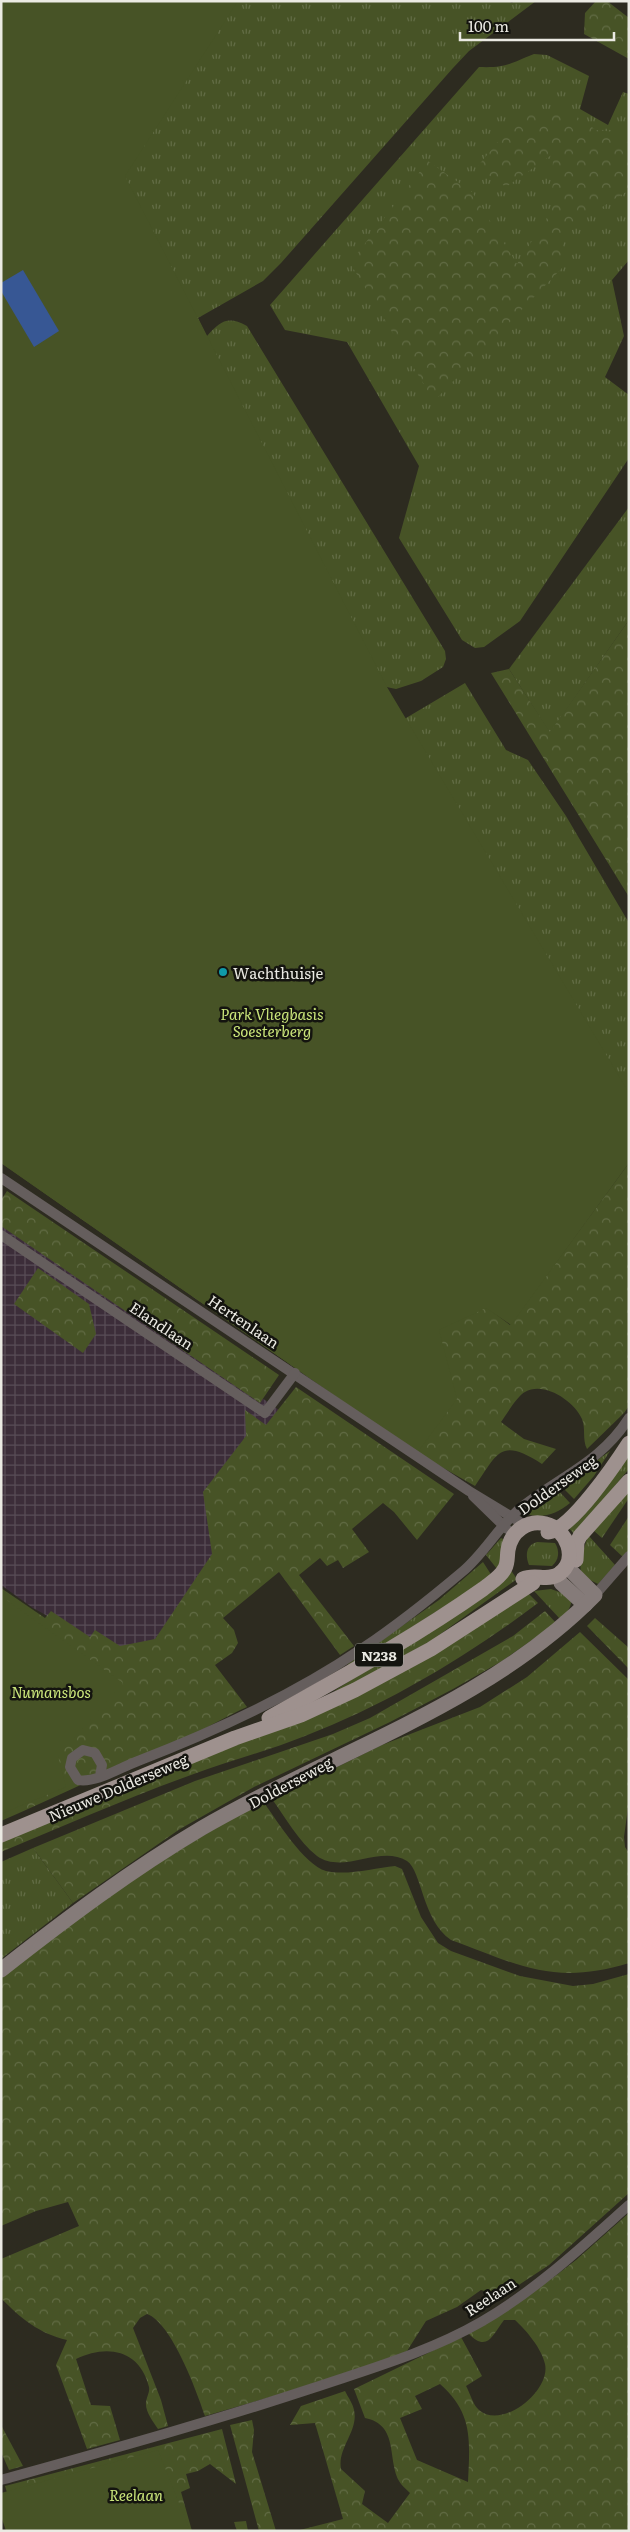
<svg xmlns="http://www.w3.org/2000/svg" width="630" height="2532" viewBox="0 0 630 2532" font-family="Literata,serif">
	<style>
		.industrial { fill: url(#industrial-grid) }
		.grass { fill: url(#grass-tufts) }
		.forest { fill: url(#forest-crowns); fill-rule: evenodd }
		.park { fill: #475326 }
		.water { fill: #375794 }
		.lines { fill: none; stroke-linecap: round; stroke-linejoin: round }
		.street { stroke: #655e5d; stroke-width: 10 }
		.secondary { stroke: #857b79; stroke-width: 15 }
		.primary { stroke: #9e918e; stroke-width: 15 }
		.culture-dot { fill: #0f9aa8; stroke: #14140f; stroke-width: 2 }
		.labels { text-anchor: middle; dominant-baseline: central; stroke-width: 5; stroke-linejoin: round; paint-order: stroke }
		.shield { fill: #14140f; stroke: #aaaaa3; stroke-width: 1 }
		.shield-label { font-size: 14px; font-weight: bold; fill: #ebeae3 }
		.poi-label { font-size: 15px; fill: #ebeae3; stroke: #14140f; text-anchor: start }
		.park-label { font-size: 15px; font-style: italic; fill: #cbe67b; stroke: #14140f }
		.street-label { font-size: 15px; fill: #ebeae3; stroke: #14140f }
	</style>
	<defs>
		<pattern id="industrial-grid" width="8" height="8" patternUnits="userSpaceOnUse" patternTransform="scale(1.25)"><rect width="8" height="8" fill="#3c2d39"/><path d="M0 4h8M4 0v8" fill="none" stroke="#584c56"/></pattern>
		<pattern id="grass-tufts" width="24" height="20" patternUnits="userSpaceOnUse" patternTransform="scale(1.25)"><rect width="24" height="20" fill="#475326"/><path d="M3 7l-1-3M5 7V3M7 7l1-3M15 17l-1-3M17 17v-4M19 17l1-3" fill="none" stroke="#626c45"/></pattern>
		<pattern id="forest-crowns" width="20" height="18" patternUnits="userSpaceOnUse" patternTransform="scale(1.25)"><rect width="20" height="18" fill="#475326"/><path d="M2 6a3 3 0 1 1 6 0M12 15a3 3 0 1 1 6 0" fill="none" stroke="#626c45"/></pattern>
	</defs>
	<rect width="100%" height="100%" fill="#2d2b20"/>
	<path class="industrial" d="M1,1212L300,1425L156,1641L115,1653L33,1608L1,1585Z"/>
	<g class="grass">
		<path d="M1,1H508L512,3L514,1H536L469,51L453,68L281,263L263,281L198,318L207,336C220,322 227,315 247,326L445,651L446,659L443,667L421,681L396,689L377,685Z"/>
		<path d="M534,54L547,55L589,76L580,109L608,125L623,92L629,94V260L612,280L624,336L605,377L629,395V458L520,621L484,647L475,648L462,640L399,538L419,466L347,342L285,330L270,305L479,67C506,68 509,64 534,54Z"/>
		<path d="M629,507V620L550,733L509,669Z"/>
		<path d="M465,683L506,750L528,760L566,816L629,923V1163L1,912L406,718Z"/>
		<path d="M610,1451L594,1476L574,1499L561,1486Z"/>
		<path d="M629,1453V1469L574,1534L568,1527Z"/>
		<path d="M557,1489L570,1503C557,1514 540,1520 524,1513Z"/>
		<path d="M588,1535L615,1565L598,1584L582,1576C577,1562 585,1548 588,1535Z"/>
		<path d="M501,1538L505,1540V1549L497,1569L486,1555Z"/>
		<path d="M537,1542L555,1543C560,1551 559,1560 552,1566L529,1565C525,1555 526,1545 537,1542Z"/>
		<path d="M483,1562L492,1576L346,1669L348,1664L439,1600Z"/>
		<path d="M510,1569L517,1579L432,1640L349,1687L334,1691L431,1629Z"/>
		<path d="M551,1589C574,1597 577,1600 561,1620L534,1591Z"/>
		<path d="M33,1848L73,1903L1,1959V1862Z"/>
	</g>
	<g class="forest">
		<path d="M596,1H607L629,18V59L584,34L585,13Z"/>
		<path d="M567,110L596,130L625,133L629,149V190L564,231L562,268L434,401L350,263L428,161L472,192L517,264L552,210L553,154L506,187L477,167L522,113Z"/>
		<path d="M629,620V897L491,673L509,669L550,732Z"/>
		<path d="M1,935L510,1325L629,1163V1406L624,1413L587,1449C582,1439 586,1429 582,1419C574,1401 544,1381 525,1392C518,1395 506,1415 501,1422L524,1439L556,1449L542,1464C500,1437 498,1453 475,1486L417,1453L1,1163Z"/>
		<path d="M7,1191L279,1375L260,1403L1,1226V1200Z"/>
		<path d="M38,1268L89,1304L96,1334L83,1353L14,1304Z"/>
		<path d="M296,1387L454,1494L417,1540L394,1512L383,1503L352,1529L369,1552L343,1568L338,1560L327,1566L320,1558L299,1575L354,1646L340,1655L279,1572L223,1618L234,1630L238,1643L232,1653L215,1665L247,1707C226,1716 206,1729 185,1738C123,1764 63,1794 1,1821V1588L45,1618L51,1611L90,1637L95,1630L120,1646L155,1639L212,1554L203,1492L246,1436L245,1410L266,1425Z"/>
		<path d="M629,1488V1498L602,1538L593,1530Z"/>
		<path d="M629,1516V1550L624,1558L610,1545Z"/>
		<path d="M528,1593L538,1603C468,1656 388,1704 305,1736C268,1751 228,1761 191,1775C127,1798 64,1826 1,1852V1839L458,1640Z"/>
		<path d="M545,1611L556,1623L502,1661L453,1689L390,1722L254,1787L180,1829L73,1903L33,1848L195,1781L333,1734L370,1718L513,1636Z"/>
		<path d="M595,1618L629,1648V1669L587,1626Z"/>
		<path d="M580,1632L629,1680V1800L624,1837L625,1847L629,1853V1963C554,1986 519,1965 451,1940C422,1920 422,1871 407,1861C380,1844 344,1875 317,1856C299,1842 285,1817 272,1799L382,1745L480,1707L527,1677Z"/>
		<path d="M262,1800C276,1819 304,1865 326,1871C347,1876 374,1868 395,1866L402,1869L421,1917L438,1943L451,1951L520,1976L573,1986L593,1984L629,1974V2193L549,2265L502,2296L481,2290L457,2307L426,2321L407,2351L373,2367L205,2416C197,2392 172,2323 147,2314L140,2318L133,2328L161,2400L168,2426L158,2429C153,2421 145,2412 146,2402C147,2396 150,2392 149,2387C140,2349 106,2344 76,2359L91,2405L110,2406L120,2440L87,2449L56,2365L67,2340C40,2334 20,2318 1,2298V2259L79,2226L68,2202L36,2211L1,2226V1976L125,1883Z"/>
		<path d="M629,2213V2531H296L343,2519L315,2423L290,2425L301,2406L345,2391C348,2397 353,2404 354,2410C359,2431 337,2448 341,2469L365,2491L362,2504L388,2523L410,2493C406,2489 401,2485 399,2481C387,2458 399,2425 365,2418L354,2389L461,2337L482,2376L466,2386C470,2393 473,2405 479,2410C502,2430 551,2391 545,2364C542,2349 526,2330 515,2320H504C492,2336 487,2353 468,2333L554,2277L576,2260ZM440,2384C473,2413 470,2440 468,2482L417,2460L400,2418L422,2409L415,2396Z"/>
		<path d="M252,2420L254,2430L252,2452L276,2531H259L230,2425Z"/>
		<path d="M1,2425L23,2466L9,2470L1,2452Z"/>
		<path d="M222,2429L236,2484L210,2464L198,2471L186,2474L190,2488L181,2492L192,2531H19L5,2486Z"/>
		<path d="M246,2521L248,2531H237L234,2522Z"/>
	</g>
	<g class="park">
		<path d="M1,1H238L125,176L387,687L629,1093V1163L511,1325L486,1308L439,1330L457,1399L417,1453L1,1163Z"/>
		<path d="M1,1596L123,1683L58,1756L66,1787L1,1814Z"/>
		<path d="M158,2450L190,2531H6L1,2516V2493Z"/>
	</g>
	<path class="water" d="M23,270L59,331L34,347L1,291V283Z"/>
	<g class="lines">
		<g class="street">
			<path d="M1,1178L469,1491L525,1525"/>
			<path d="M1,1235L265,1413L295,1373"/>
			<path d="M473,1496L507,1529"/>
			<path d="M595,1595L629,1556"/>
			<path d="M100,1776L102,1765L95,1753L83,1750L72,1758L70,1767L78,1780C97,1783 119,1768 138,1761C216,1731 294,1695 363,1648C397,1625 430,1599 462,1572C485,1553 499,1525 523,1506C562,1475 601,1462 629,1418"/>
			<path d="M1,2480C105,2451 210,2422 313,2388C369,2369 429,2352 481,2322C535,2291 583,2246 629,2205"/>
		</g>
		<g class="secondary">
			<path d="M561,1583L585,1605"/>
			<path d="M1,1970C66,1919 131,1870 202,1828C332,1752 487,1705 595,1595L572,1572"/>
		</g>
		<g class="primary">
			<path d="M548,1532C571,1530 616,1463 629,1443"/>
			<path d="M576,1560L577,1542L580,1536L629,1481"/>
			<path d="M269,1718C342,1677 415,1637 483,1589C490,1583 501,1577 505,1568C508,1563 507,1556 508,1550C511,1531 528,1519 546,1524C567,1529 579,1560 559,1574C547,1582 535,1573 523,1579"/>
			<path d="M1,1835L235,1738L301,1715L355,1690L431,1649L533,1583"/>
		</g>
	</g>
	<circle class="culture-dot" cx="223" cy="972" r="5"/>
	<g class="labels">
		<rect class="shield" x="355" y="1643.5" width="48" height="23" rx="4"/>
		<g class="shield-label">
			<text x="379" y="1655">N238</text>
		</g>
		<g class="poi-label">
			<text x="233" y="972">Wachthuisje</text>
		</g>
		<g class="park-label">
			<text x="272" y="1013">Park Vliegbasis<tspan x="272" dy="17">Soesterberg</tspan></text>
			<text x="51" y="1691">Numansbos</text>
			<text x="136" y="2494">Reelaan</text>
		</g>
		<g class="street-label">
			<text transform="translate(244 1321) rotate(34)">Hertenlaan</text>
			<text transform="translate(162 1325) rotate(34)">Elandlaan</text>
			<text transform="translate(557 1484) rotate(-35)">Dolderseweg</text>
			<text transform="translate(290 1782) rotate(-28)">Dolderseweg</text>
			<text transform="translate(118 1787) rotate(-23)">Nieuwe Dolderseweg</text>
			<text transform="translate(490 2296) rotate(-33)">Reelaan</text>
		</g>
	</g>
	<rect width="630" height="2532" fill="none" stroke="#ebeae3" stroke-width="5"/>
	<path d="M460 32v8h154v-8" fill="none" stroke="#ebeae3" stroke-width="2.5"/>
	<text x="468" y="32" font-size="15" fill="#ebeae3" stroke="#14140f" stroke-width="4" paint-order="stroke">100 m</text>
</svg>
